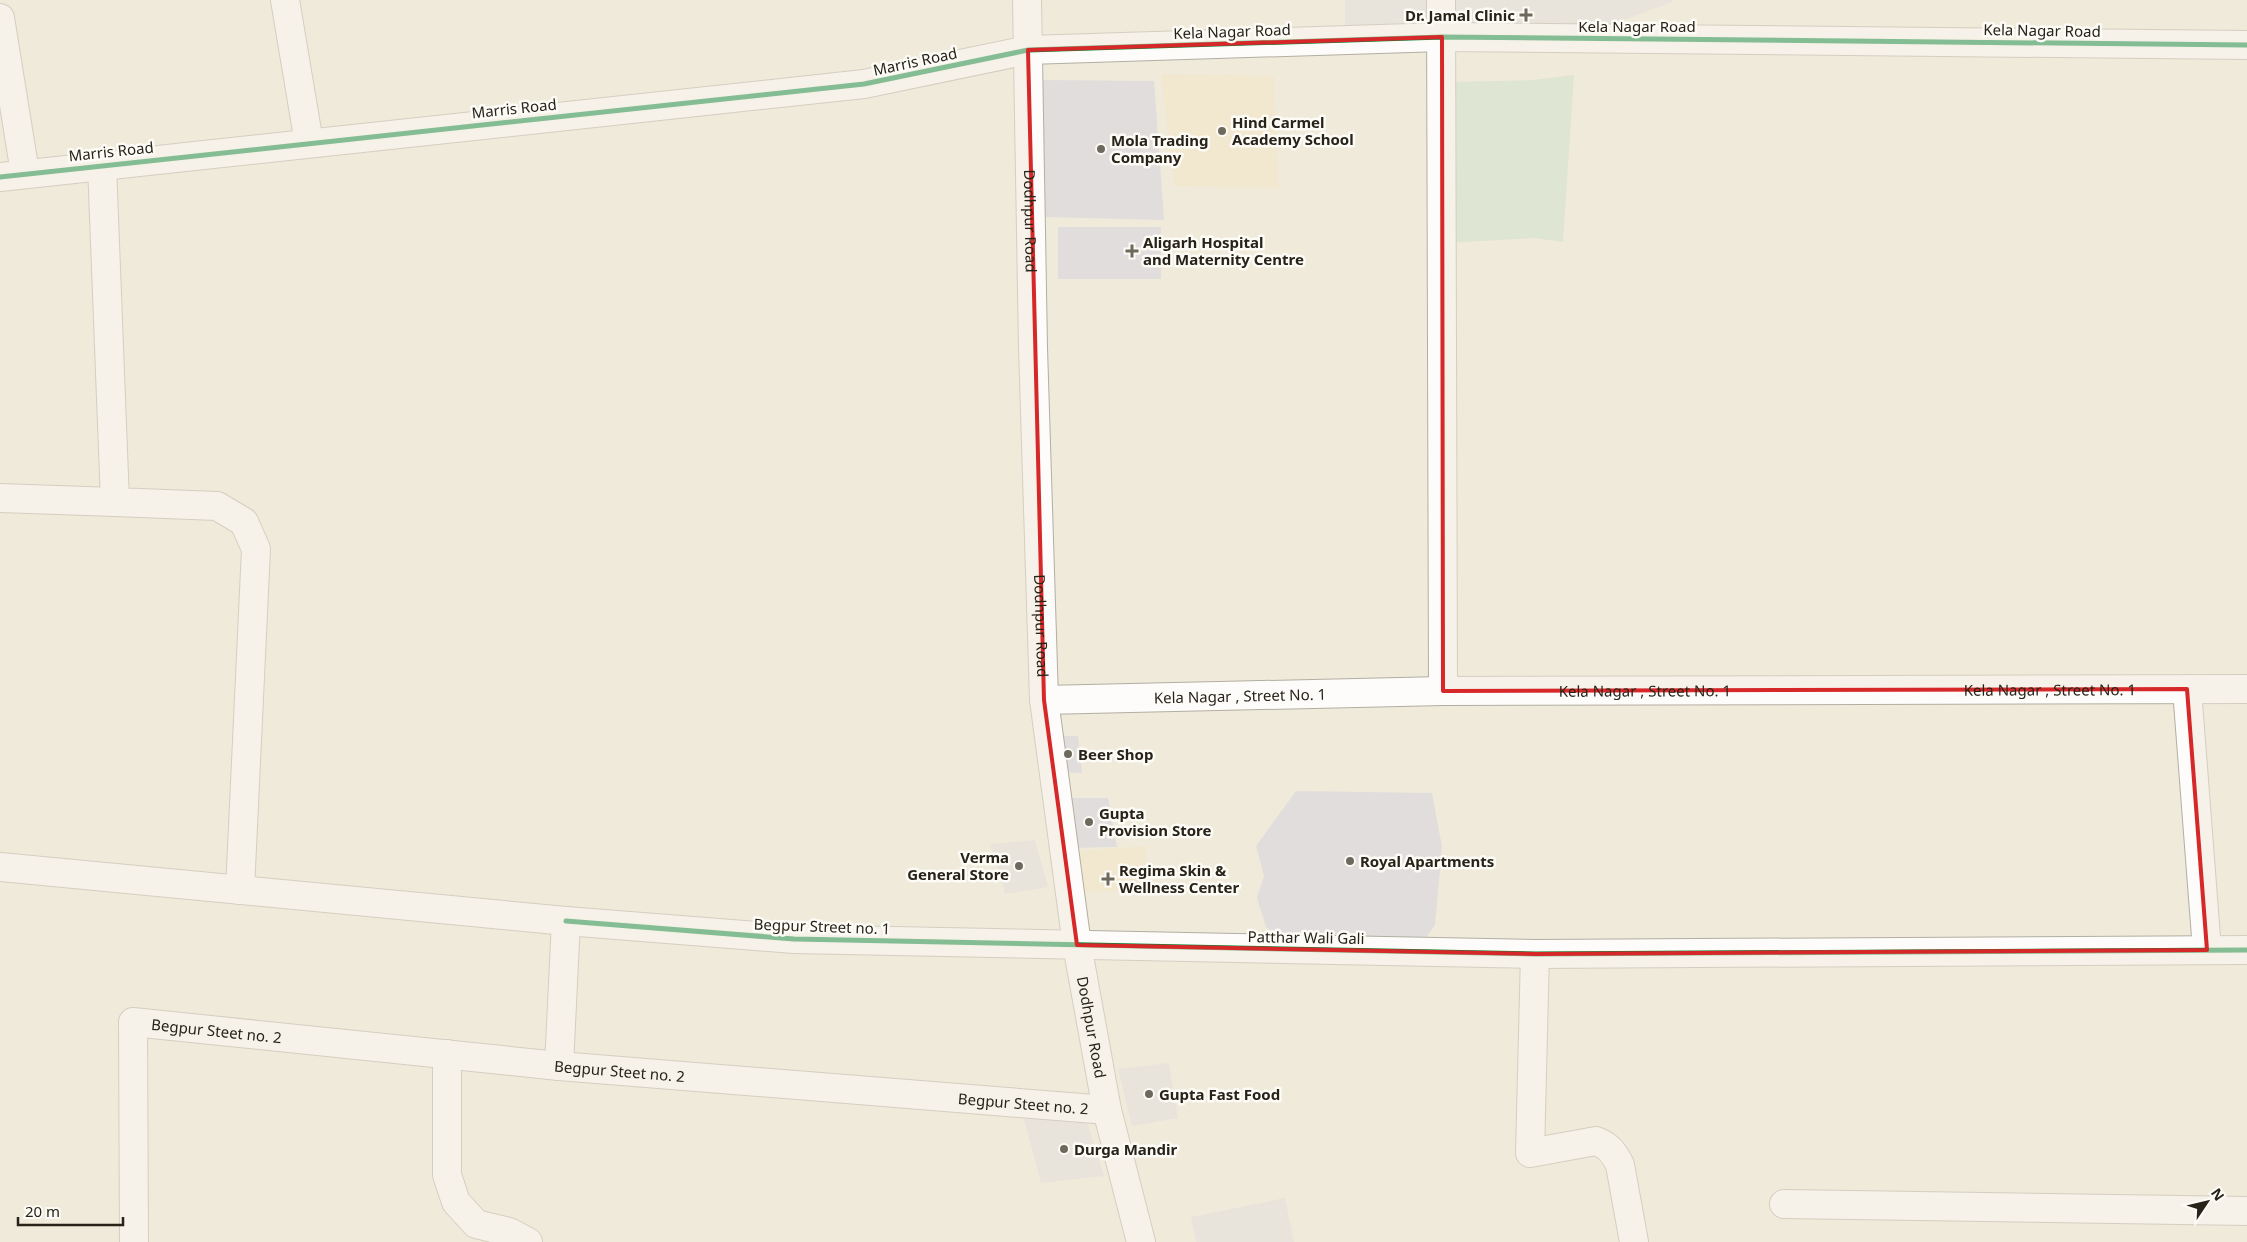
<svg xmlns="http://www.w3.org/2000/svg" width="2247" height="1242" viewBox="0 0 2247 1242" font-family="'Noto Sans',sans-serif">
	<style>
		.built { fill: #f2e7cf }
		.green { fill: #cbe1c9 }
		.building { fill: #e0dddc }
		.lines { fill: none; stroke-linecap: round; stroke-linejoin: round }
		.minor-casing { stroke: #b2aea2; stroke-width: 30 }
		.minor { stroke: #fdfcfa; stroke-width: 28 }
		.cycleway-casing { stroke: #fdfbf6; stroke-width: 8 }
		.cycleway { stroke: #00873e; stroke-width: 5 }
		.marked { fill: none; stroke: #d62828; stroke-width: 4; stroke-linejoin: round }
		.poi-dot { fill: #6d695d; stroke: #fdfbf6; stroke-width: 2 }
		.labels { text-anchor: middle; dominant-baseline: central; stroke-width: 5; stroke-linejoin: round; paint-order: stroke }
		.poi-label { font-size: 15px; font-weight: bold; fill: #272319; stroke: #fdfbf6; text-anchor: start }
		.street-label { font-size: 15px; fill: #272319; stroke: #fdfbf6 }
	</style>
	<rect width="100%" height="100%" fill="#f0eadb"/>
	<g class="built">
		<path d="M1161,74L1274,76L1279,189L1174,186Z"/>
		<path d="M1146,846V869L1151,890L1069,892L1064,852Z"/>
	</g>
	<path class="green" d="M1574,75L1563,242L1534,238L1449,243L1450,82L1533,80Z"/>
	<g class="building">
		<path d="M1345,0H1672V2L1608,26L1345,30Z"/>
		<path d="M1042,80L1154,81L1164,220L1044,217Z"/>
		<rect x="1058" y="227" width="103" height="52"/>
		<path d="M1055,736H1078L1082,773L1057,772Z"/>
		<path d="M1296,791L1432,793L1442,847L1435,925L1423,942L1282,938L1266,927L1257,898L1264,876L1256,846Z"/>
		<path d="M1063,798H1108L1117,847L1068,848Z"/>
		<path d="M1035,840L1048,887L1005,894L990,844Z"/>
		<path d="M1169,1063L1178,1118L1132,1126L1118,1069Z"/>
		<path d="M1023,1116L1087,1121L1104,1176L1041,1183Z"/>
		<path d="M1285,1198L1294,1242H1196L1191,1217Z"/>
	</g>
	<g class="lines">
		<g class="minor-casing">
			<g id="minor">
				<path d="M285,0L309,143"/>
				<path id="s1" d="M1027,0L1033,348L1044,700L1077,945L1107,1110L1141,1242"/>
				<path d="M1441,0L1443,691"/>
				<path d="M0,18L25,173"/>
				<path d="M102,165L115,502L217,506L244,522L256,549L240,890"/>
				<path d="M0,177L864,84L1028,50L1442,37L2247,45"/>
				<path d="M0,498L115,502"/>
				<path d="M2187,689L2207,950"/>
				<path id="s2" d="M1044,700L1443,691L2247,689"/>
				<path d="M0,867L566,921L559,1066"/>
				<path d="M566,921L794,939L1535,954L2247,950"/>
				<path d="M1535,954L1530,1153L1596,1141C1609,1146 1614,1153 1620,1165L1634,1242"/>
				<path d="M447,1054V1175L456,1202L476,1224L509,1232L528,1242"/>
				<path d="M1784,1204L2247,1211"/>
				<path id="s3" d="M134,1242L133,1022L559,1066L1107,1110"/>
			</g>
		</g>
		<use href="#minor" class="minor"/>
		<g class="cycleway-casing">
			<g id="cycleway">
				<path d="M0,177L864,84L1028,50L1442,37L2247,45"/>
				<path d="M566,921L794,939L1535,954L2247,950"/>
			</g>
		</g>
		<use href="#cycleway" class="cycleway"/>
	</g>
	<path d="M0 0H2247V1242H0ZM1442,37L1443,691L2187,689L2207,950L1535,954L1077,945L1044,700L1028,50Z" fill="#f0eadb" fill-opacity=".55" fill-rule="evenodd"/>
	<path class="marked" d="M1442,37L1443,691L2187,689L2207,950L1535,954L1077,945L1044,700L1028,50Z"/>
	<g class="poi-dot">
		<path d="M1523.5 7.5h5v5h5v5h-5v5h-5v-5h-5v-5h5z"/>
		<circle cx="1222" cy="131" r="5"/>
		<circle cx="1101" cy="149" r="5"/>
		<path d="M1129.5 243.5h5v5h5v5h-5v5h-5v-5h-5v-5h5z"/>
		<circle cx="1068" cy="754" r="5"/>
		<circle cx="1089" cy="822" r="5"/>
		<circle cx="1350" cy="861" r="5"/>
		<circle cx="1019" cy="866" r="5"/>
		<path d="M1105.5 871.5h5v5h5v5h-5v5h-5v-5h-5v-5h5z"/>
		<circle cx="1149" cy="1094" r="5"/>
		<circle cx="1064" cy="1149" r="5"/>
	</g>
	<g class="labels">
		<g class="poi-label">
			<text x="1515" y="15" text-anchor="end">Dr. Jamal Clinic</text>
			<text x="1232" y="122">Hind Carmel<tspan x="1232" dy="17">Academy School</tspan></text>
			<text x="1111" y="140">Mola Trading<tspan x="1111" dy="17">Company</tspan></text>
			<text x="1143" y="242">Aligarh Hospital<tspan x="1143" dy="17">and Maternity Centre</tspan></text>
			<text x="1078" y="754">Beer Shop</text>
			<text x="1099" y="813">Gupta<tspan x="1099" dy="17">Provision Store</tspan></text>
			<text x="1009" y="857" text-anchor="end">Verma<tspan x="1009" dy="17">General Store</tspan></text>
			<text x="1360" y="861">Royal Apartments</text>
			<text x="1119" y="870">Regima Skin &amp;<tspan x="1119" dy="17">Wellness Center</tspan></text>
			<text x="1159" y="1094">Gupta Fast Food</text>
			<text x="1074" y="1149">Durga Mandir</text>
		</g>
		<g class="street-label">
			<text x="1637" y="26">Kela Nagar Road</text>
			<text transform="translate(2042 30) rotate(1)">Kela Nagar Road</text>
			<text transform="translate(1232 31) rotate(-2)">Kela Nagar Road</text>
			<text transform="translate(915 61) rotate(-12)">Marris Road</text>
			<text transform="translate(514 108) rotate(-6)">Marris Road</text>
			<text transform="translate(111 151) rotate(-6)">Marris Road</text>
			<text stroke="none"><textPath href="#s1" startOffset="221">Dodhpur Road</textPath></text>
			<text stroke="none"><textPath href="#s1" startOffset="626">Dodhpur Road</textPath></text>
			<text stroke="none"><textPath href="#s2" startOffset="601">Kela Nagar , Street No. 1</textPath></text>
			<text stroke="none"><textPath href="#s2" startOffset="1006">Kela Nagar , Street No. 1</textPath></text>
			<text stroke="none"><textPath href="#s2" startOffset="196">Kela Nagar , Street No. 1</textPath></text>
			<text transform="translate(822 926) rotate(2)">Begpur Street no. 1</text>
			<text transform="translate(1306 937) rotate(1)">Patthar Wali Gali</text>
			<text stroke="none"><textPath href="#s1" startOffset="1031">Dodhpur Road</textPath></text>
			<text stroke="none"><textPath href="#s3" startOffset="304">Begpur Steet no. 2</textPath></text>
			<text stroke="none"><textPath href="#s3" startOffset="709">Begpur Steet no. 2</textPath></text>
			<text stroke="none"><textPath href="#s3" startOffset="1114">Begpur Steet no. 2</textPath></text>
		</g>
	</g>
	<g transform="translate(2207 1202) rotate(55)" stroke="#fdfbf6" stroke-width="4" paint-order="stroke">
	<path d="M0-4L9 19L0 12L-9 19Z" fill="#272319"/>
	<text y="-8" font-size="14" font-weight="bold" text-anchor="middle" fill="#272319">N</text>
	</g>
	<path d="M18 1217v8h105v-8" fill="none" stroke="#272319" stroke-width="2.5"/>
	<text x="25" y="1217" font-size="15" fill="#272319" stroke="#fdfbf6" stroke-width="4" paint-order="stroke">20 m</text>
</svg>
